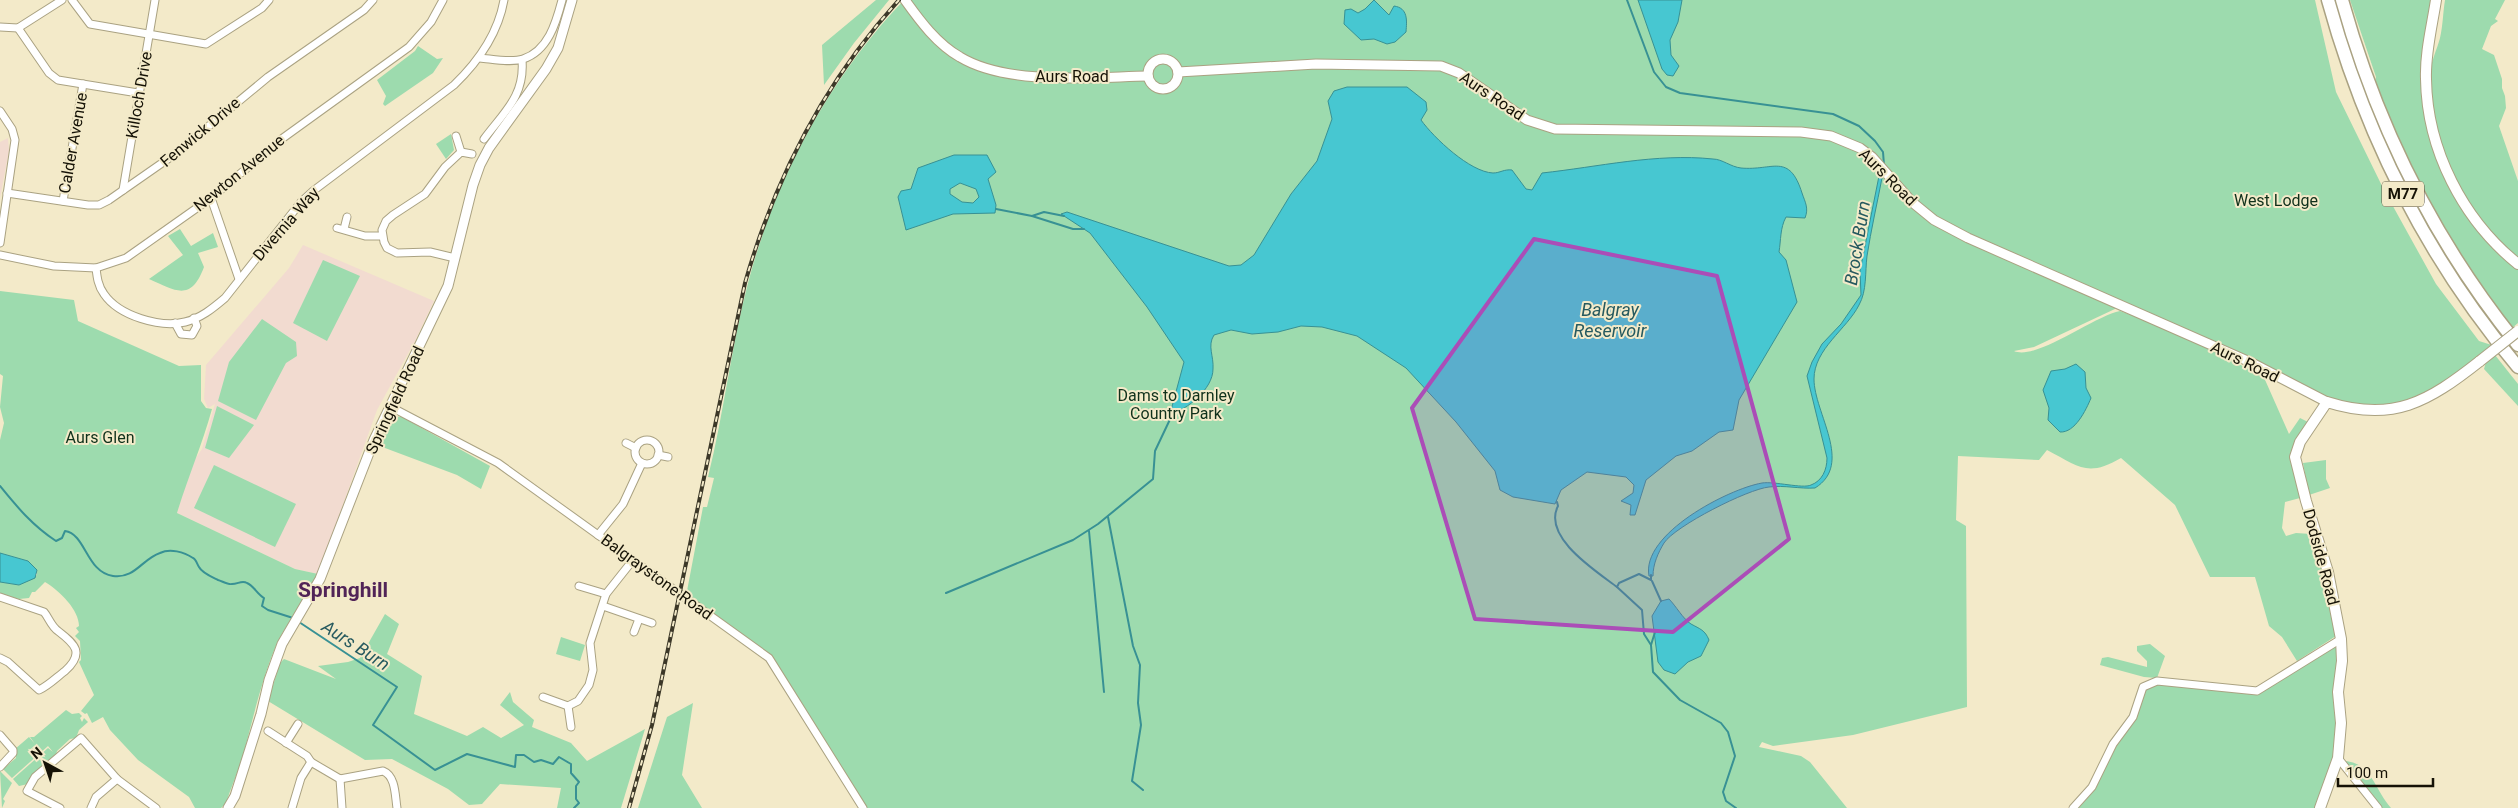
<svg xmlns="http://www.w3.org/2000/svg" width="2518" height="808" viewBox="0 0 2518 808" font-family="Roboto,sans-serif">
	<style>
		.education { fill: #f2dbd0 }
		.green { fill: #9ddbae }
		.water { fill: #47c7d1; stroke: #389194; fill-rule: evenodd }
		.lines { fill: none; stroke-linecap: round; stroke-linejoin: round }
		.stream { stroke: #389194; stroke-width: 2 }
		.minor-casing { stroke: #aaa282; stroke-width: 9 }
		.tertiary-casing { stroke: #aaa282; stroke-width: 11 }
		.secondary-casing { stroke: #aaa282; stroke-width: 12 }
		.motorway-casing { stroke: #aaa282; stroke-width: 15 }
		.minor { stroke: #fff; stroke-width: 7 }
		.tertiary { stroke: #fff; stroke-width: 9 }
		.secondary { stroke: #fff; stroke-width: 10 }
		.motorway { stroke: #fff; stroke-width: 12 }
		.rail-casing { stroke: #3c3828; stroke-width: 4 }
		.rail { stroke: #f3eac9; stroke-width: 2; stroke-dasharray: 5.5; stroke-linecap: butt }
		.secondary-bridge-casing { stroke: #aaa282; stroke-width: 12; stroke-linecap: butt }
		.secondary-bridge { stroke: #fff; stroke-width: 10 }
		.marked { fill: #ab4db7; fill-opacity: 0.2; stroke: #ab4db7; stroke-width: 4; stroke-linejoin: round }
		.labels { text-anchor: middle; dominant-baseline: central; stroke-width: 4; stroke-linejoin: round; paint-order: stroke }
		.shield { fill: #f3eac9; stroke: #585340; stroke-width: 1 }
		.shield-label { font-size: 15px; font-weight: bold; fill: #151206 }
		.street-label { font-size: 16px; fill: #151206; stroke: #f3eac9 }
		.park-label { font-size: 16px; fill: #0f311b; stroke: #f3eac9 }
		.water-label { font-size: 18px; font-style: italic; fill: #265a5f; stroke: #f3eac9 }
		.district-label { font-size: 21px; font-weight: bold; fill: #512457; stroke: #f3eac9 }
	</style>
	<rect width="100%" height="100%" fill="#f3eac9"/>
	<g class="education">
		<path d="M8,138L9,151L0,198V142Z"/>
		<path d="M303,245L434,301L415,341L377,410L318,574L295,569L177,513L191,465L202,449L215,404L208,408L204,399L206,365L289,268Z"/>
	</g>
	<g class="green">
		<path d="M876,0H889L854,43L824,85L822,45Z"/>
		<path d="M904,0H2315L2336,92L2384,190L2436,284L2479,341L2498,347L2463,374L2401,408L2342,406L2148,317L2117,308L2034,347L2014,351C2036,361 2094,316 2120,311C2154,323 2188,339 2220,354C2235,361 2246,370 2262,373L2289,434L2300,418L2308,422C2284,457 2292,459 2300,498L2285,502L2282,528L2286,536L2296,533L2311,534L2322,565L2336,636L2297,661L2282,637L2269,626L2255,577H2210L2175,505L2121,458C2087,478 2078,466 2047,450L2039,460L1958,456L1956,520L1966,526L1967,707L1853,735L1773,746L1762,742L1759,747L1801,756L1810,762L1847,808H865L777,666L692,598L687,591L703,507H707L714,478L708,477C724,413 731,347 748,283C775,179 830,77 904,0Z"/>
		<path d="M2350,0H2432L2421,73L2424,106L2445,177L2477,230L2518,270V323L2512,328C2472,273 2434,217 2406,156C2394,132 2385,107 2375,82L2376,77Z"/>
		<path d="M2445,0H2505L2495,19L2498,21L2491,26L2482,49L2494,55L2502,79V88L2505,96L2506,108L2499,126L2518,181V257C2467,219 2431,141 2430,78C2429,65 2437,50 2440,38C2443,25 2443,12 2445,0Z"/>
		<path d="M418,46L437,59L443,58L433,73L385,106L383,104L386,96L377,80L415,51Z"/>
		<path d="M451,134L454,150L446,159L436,144Z"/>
		<path d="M180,229L191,246L213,233L218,247L198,253L204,267C191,302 176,291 149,279L183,255L168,236Z"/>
		<path d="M323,260L360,276L327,341L293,323Z"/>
		<path d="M0,291L74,300L78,321L179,366L201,365V401L206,408L212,409C202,445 188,477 177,513L295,569L318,574L293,620C271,635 251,728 243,756C238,772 231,787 226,803L221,808H195L189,797L138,760L110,730L103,717L92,723L87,713L85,714L81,711L94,695L79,662L81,660L80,641L75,636L79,632L76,628L79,626C79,610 60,591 45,582L35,592H32L29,598L19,599L0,594V582L19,585L37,575V571L28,561L0,553V440L4,423L0,407L3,376L0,374Z"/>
		<path d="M262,319L296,342L297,356L286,363L256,420L218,401L229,362Z"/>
		<path d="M2495,355L2518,384V406L2484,369L2486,362Z"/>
		<path d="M217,406L254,425L229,458L205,448Z"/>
		<path d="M393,416L402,417L490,466L481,489L457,475L377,445Z"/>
		<path d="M2326,460V479L2330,488L2309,495L2303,463Z"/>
		<path d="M214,465L296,504L275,547L194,508Z"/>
		<path d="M385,614L399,624L387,654L422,676L414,714L467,736L483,727L501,738L524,725L500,705L510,692L513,702L534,720L532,727L571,743L587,761L645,729L621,808H557L561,788L500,784L482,804L469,805L448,789L392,759L365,760L268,701L280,663L284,659L336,679L318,666L348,662L360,658Z"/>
		<path d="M561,637L585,645L580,661L556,654Z"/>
		<path d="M2150,644L2165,656L2157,678L2144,677L2100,665L2102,658L2108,657L2147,667V661L2137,651V646Z"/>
		<path d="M2335,647L2338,650L2333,692L2339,732L2338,746L2317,808H2078L2093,792L2145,689L2155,683L2256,694Z"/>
		<path d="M693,703L682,775L702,808H638L667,717Z"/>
		<path d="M66,710L72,714L79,713L82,716L80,718L82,722L84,718L88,722L79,730L76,738L70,739L57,751L56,755L28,784L19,786L13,779L48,748L53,752L48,746L12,778L3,769L16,758L15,749L29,737L35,744L30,737H34Z"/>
		<path d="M2344,761C2371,762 2375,790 2391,808H2382Z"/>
		<path d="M0,771L12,783L3,799L5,801L2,808Z"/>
	</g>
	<g class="water">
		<path d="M1374,0L1389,15L1394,6C1408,8 1407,20 1406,32L1395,42L1387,44L1374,39L1361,40L1344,24L1345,10L1351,9L1358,13L1365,9Z"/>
		<path d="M1638,0H1682L1678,22L1670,40L1671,55L1679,66L1673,76L1667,75L1662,69Z"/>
		<path d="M1347,87H1407L1426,102L1427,110L1421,120C1434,138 1470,172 1493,173C1500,173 1504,169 1512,170L1526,189L1532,190L1542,173C1598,167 1656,153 1713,159C1722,159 1731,167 1741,168C1773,171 1789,152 1802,193C1805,202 1809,208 1805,218L1786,217C1780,228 1781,240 1779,252L1786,260L1797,302L1739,400L1733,430L1719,432L1692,451L1676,456L1646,480L1635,515H1630L1631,505L1621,501L1633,493L1634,485L1626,477L1587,472L1561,490L1555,504L1513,497L1500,490L1495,471L1456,422L1406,368L1357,336L1322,327L1301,326L1278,332L1252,334L1231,330L1214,335C1207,346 1214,356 1213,369C1213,389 1187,410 1170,414L1184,362L1147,307L1090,233L1061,214L1067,212L1229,266L1241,265L1254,255L1291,194L1317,161L1332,119L1328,101L1334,91Z"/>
		<path d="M954,155H987L996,172L988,179L996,205L995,213L953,214L906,230L898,197L901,191L911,189L918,168ZM960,183L976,189L979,197L973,203L962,202L950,194V189Z"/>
		<path d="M1880,171L1885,176L1882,178C1877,204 1871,230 1867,256C1865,272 1867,291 1859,305C1847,329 1814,349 1814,379C1814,413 1854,464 1815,488C1800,489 1784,485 1769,487C1748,489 1675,526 1664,543C1658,553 1653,564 1653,576H1649C1641,534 1728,489 1762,483C1774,481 1803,489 1811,485C1822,481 1827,470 1827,458L1807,376L1812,362L1822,344L1841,324L1861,295L1860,271Z"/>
		<path d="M2076,364L2085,372L2086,388L2091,398C2086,410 2075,433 2060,432L2048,420L2049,408L2043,390L2051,371L2065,369Z"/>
		<path d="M0,553L28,561L37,570L35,578L19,585L0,582Z"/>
		<path d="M1669,599C1676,606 1683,619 1691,624C1700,629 1705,630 1709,640L1701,656L1688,662L1675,674L1664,670L1658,662L1652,616L1661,601Z"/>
	</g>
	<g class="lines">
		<g class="stream">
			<path d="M1627,0L1654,72L1666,87L1680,93L1833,114L1859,126L1875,141L1883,152L1884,165"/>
			<path d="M996,209L1032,216L1044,212L1064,216"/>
			<path d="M1032,216L1073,229H1084"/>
			<path d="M0,486C17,507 33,526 56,541L62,538L65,531C86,534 86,572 113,576C135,579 142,559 160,553C170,548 184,552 193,558C196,559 197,564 199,567C202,573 212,577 218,580C222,581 228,585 232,584C238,584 242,580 247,583C254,586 257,594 264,598L262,606L268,610L293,618"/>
			<path d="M1557,502L1558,506C1542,537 1596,571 1617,587"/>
			<path d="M1108,517L1133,646L1140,665L1138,703L1141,725L1132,781L1143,790"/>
			<path d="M1089,531L1104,692"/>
			<path d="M1651,575V580L1639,574L1619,583L1617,587L1642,610L1644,634L1651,645L1653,672L1680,700L1721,723L1728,732L1735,756L1723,792L1726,801L1736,808"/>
			<path d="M1652,581L1661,601"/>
			<path d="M946,593L1073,540L1098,524L1153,479L1155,451L1173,413"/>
			<path d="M299,622L397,687L373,725L435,770L467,754L515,767L516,755H524L534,762L541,760L553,764L559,757L571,764V773L579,782L576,786V799L579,803L574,808"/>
			<path d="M1651,645L1655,632"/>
		</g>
		<g class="minor-casing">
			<g id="minor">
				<path d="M72,0L90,24L206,44L262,8L269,0"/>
				<path d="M0,27L18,28L62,0"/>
				<path d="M18,28L49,73L58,80L138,93"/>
				<path d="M480,58C492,59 511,63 523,59C548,51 556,23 562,0"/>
				<path d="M0,111L12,129L15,140L0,243"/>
				<path d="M456,136L461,152"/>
				<path d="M484,139C504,112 525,96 522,60"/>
				<path d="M123,190L155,0"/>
				<path d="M7,193L88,205H99L109,200L175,154L268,77L364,10L373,0"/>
				<path d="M211,198L239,279"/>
				<path d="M63,201L83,84"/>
				<path d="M337,228L365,236H382"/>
				<path d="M344,229L347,217"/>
				<path d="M0,255L54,266L96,268L126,258L211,198L283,138L409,47L431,22L443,0"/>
				<path d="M455,258L430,252L397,253L387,248L384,242L382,230L386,221L393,215L425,194L445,167L461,152L472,154"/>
				<path d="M96,268C97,277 98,286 104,294C119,316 160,328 185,322C201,318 212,309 225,298L301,202L313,191L454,85C479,61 498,34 504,0"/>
				<path d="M175,323L181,334L192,335L197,326L194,318"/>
				<path d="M391,407L498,463L769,658L863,808"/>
				<circle cx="647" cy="452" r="12"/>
				<path d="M626,443L636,448"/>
				<path d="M658,455L668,457"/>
				<path d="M598,535L623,504L642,463"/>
				<path d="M579,586L606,594"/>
				<path d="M0,597L44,612C49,618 51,626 58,631C75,644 85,653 65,671C57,677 48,686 39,690L8,662L0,658"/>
				<path d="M603,606L652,623"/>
				<path d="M634,632L639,619"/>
				<path d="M543,697L568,706L578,701L589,685L593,670L590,643L606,594L633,560"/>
				<path d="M568,706L571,727"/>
				<path d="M268,731L307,756L311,762"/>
				<path d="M0,735L13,750V753L0,767"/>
				<path d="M286,743L298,724"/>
				<path d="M2338,758L2378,808"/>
				<path d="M340,779L342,808"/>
				<path d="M60,808L27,791L35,777L81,738L117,779L156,808"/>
				<path d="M91,808L96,797L117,779"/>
				<path d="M292,808L301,778L311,762L340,779L383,771C396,776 395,796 397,808"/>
				<path d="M2073,808L2092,787L2113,744L2133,717L2143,687L2157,681L2257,691L2341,639"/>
			</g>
		</g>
		<g class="tertiary-casing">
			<g id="tertiary">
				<path d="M905,0C920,21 937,44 960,57C1008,86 1093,77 1148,76"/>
				<circle cx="1163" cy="74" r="15"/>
				<path d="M1178,72L1316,64L1441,66L1459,73L1527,120L1555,129L1801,132L1831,136L1860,148L1872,157L1912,202L1934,220L1968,238L2250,362L2327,402"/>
				<path d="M228,808L235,796L261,714L269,680L282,644L320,579L374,440L448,286L473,185L480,165L489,148L546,69L558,48L572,0"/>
			</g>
		</g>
		<g class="secondary-casing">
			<g id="secondary">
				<path d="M2436,0C2432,26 2425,53 2426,79C2427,150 2463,220 2518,264"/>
				<path d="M2320,808L2338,758L2341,723L2338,692L2342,661L2341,639L2328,572L2306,501L2295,457L2300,442L2327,402C2393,423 2428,402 2480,361"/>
			</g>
		</g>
		<g class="motorway-casing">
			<g id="motorway">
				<path d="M2328,0C2365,134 2428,260 2518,367"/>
				<path d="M2342,0C2377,126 2436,244 2518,345"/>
			</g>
		</g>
		<use href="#minor" class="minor"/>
		<use href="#tertiary" class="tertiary"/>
		<use href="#secondary" class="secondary"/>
		<use href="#motorway" class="motorway"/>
		<g class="rail-casing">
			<path id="rail" d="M629,808L652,725L745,283C775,178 825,81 899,0"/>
		</g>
		<use href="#rail" class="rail"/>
		<g class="secondary-bridge-casing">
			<path id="secondary-bridge" d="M2480,361L2518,331"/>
		</g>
		<use href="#secondary-bridge" class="secondary-bridge"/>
	</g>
	<path class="marked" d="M1534,239L1717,276L1789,539L1673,632L1475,619L1412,408Z"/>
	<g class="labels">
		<rect class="shield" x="2382" y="181.5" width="42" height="25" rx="4"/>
		<g class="shield-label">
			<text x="2403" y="194">M77</text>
		</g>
		<g class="street-label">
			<text x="1072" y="76">Aurs Road</text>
			<text transform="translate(139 95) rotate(-80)">Killoch Drive</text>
			<text transform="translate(1492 96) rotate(34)">Aurs Road</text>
			<text transform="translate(200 132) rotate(-40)">Fenwick Drive</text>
			<text transform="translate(73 143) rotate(-80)">Calder Avenue</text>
			<text transform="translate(239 173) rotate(-39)">Newton Avenue</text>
			<text transform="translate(1888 177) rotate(45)">Aurs Road</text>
			<text transform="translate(286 224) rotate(-49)">Divernia Way</text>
			<text transform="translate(2245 362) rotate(26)">Aurs Road</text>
			<text transform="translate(395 400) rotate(-65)">Springfield Road</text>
			<text transform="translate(2321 557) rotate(75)">Dodside Road</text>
			<text transform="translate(657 577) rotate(36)">Balgraystone Road</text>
		</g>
		<g class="park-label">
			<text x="2276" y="200">West Lodge</text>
			<text x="1176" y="395">Dams to Darnley<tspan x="1176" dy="18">Country Park</tspan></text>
			<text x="100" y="437">Aurs Glen</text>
		</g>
		<g class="water-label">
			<text transform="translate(1857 243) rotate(-81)">Brock Burn</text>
			<text x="1610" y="309">Balgray<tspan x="1610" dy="21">Reservoir</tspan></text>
			<text transform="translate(356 645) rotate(33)">Aurs Burn</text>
		</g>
		<g class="district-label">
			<text x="343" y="590">Springhill</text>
		</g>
	</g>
	<g transform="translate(45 763) rotate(320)" stroke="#f3eac9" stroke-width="4" paint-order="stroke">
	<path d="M0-4L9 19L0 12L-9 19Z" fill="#151206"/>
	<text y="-8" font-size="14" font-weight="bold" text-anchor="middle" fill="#151206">N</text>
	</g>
	<path d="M2338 778v8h95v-8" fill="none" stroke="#151206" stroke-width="2.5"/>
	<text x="2346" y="778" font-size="15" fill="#151206" stroke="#f3eac9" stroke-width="4" paint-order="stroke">100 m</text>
</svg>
